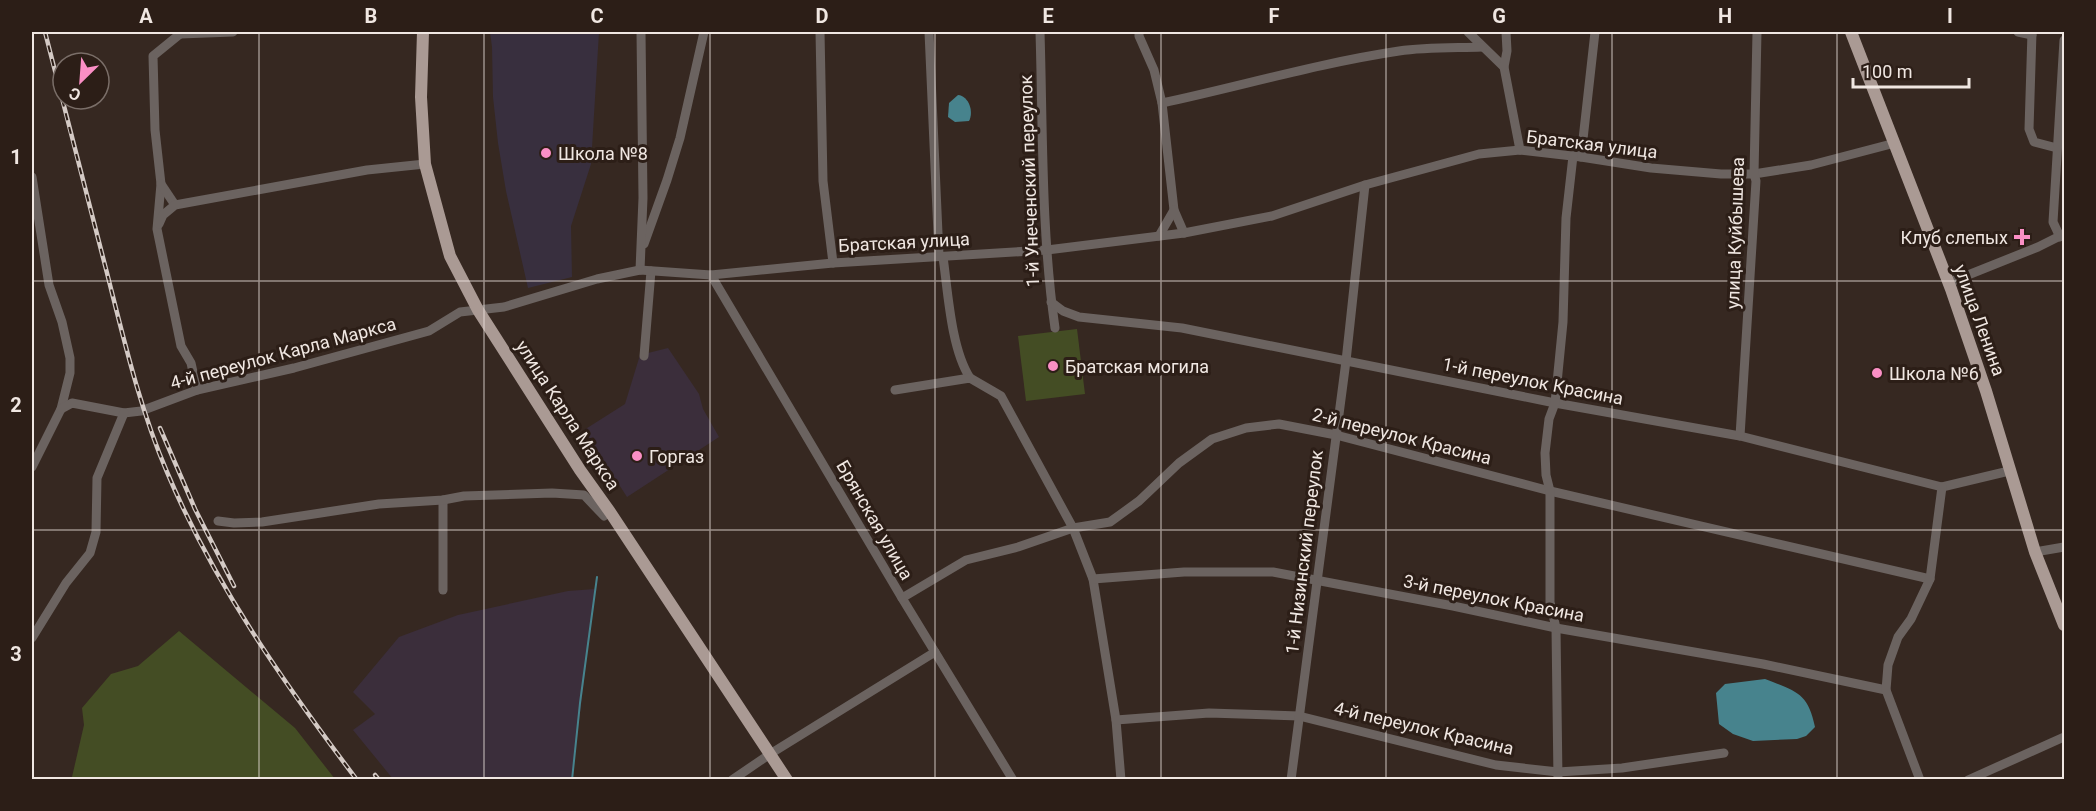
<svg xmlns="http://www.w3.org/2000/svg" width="2096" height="811" viewBox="0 0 2096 811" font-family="Roboto,sans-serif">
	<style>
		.industrial { fill: #3b2e3b }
		.education { fill: #382f3e }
		.green { fill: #444d24 }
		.water { fill: #47838d }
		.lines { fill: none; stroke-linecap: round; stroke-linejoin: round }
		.stream { stroke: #47838d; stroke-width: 2 }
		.minor { stroke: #6b6360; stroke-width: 9 }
		.major { stroke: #aa9a94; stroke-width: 12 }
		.rail-casing { stroke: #d4cac5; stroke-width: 4.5 }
		.rail { stroke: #2c1e17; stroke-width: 2; stroke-dasharray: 7; stroke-linecap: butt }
		.grid { fill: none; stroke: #f0e7e2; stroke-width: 1.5; stroke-opacity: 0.55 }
		.poi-dot { fill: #fb8fc5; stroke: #2c1e17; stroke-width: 2 }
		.labels { text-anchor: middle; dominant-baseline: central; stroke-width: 6; stroke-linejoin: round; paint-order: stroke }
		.street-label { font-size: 18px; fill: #f0e7e2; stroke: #2c1e17 }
		.poi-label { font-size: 18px; fill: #f0e7e2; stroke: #2c1e17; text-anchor: start }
		.neatline { fill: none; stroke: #f0e7e2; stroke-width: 2 }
		.grid-label { font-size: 20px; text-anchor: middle; font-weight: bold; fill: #f0e7e2 }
	</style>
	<rect width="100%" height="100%" fill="#362821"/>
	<g class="industrial">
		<path d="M668,348L699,394L703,409L719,437L627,497L584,430L625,404L640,355Z"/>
		<path d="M595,589L572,779H393L353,730L375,714L353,692L399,637L458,615L568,591Z"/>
	</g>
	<path class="education" d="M490,32H599L591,164L571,226L572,277L528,288L506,191L498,143L493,97L492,47Z"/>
	<g class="green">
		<path d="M1077,329L1085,394L1026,401L1018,336Z"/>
		<path d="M179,631L295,728L335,779L77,780L72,777L84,725L82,708L111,674L138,666Z"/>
	</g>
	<g class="water">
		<path d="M958,95C969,96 974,112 969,121L955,122L948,117L949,103Z"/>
		<path d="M1765,679C1795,691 1808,692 1815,727L1806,736L1797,739L1753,741L1733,734L1719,724L1716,693L1725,684Z"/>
	</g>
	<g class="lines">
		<path class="stream" d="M572,780L580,703L597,577"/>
		<g class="minor">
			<path d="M177,32L180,34L153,56L155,130L161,184L157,229L181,346L191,363L197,390"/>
			<path d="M820,32L823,181L833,263"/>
			<path d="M929,32L939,256"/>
			<path d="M1040,32C1043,130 1041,230 1055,328"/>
			<path d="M1139,32V36L1154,70L1162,103L1174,210L1184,233"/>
			<path d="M1468,32L1504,67"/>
			<path d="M1506,32L1507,51L1504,67L1520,150"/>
			<path d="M2018,32L2032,35"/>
			<path d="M2032,32L2029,129L2034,142L2057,148"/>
			<path d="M180,34L233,32"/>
			<path d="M1162,103C1241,86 1319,63 1399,51C1426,47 1455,48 1482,47"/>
			<path d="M1581,157L1595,32"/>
			<path d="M32,177L49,285L62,322L70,358V373L61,409L32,467"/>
			<path d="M161,184L175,205"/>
			<path d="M159,224L163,215L175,205L367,170L425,164"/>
			<path d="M1159,236L1174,210"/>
			<path d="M2060,237L2053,222L2064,40"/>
			<path d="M644,244L667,180L680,138L704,32"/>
			<path d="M943,257C948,292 951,349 970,378"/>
			<path d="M640,270L643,198L641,32"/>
			<path d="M711,275L902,598L1013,780"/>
			<path d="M1948,283L2038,247L2064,234"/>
			<path d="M1051,302L1063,311L1079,317L1182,328L1555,403L1740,436L1942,487L2009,471"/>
			<path d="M644,356L651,271"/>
			<path d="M895,390L970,378L1001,396L1073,528L1093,579L1116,720L1121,780"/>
			<path d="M61,409L72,403L124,413L141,411L197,390L294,368L429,331L460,312L504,307L597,279L640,270L711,275L833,263L1047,250L1184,233L1272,216L1365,185L1479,154L1520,150L1581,157L1651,168L1721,174H1754L1811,165L1895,143"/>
			<path d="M1740,436L1756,181L1754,174L1757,32"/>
			<path d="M443,500V590"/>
			<path d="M218,521L234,523L262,522L379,504L443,500L464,496L552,493L584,495L604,516L610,512"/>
			<path d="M2035,552L2064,547"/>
			<path d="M1093,579L1184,572H1273L1453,606L1556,628L1763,664L1886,690"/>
			<path d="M902,598L966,560L1018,547L1073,528L1110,522L1139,501L1179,463L1212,439L1246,428L1279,424L1336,435L1550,491L1930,579"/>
			<path d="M32,638L66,583L90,553L96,532L97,478L124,413"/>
			<path d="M1116,720L1209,713L1299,716L1496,765L1558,772L1622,768L1724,753"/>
			<path d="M732,780L770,754L935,652"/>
			<path d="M1291,780L1346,361L1365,185"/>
			<path d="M1558,780L1556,628L1550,602V491L1546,475L1545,453L1549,419L1555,403L1563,322L1566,218L1573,156"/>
			<path d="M1920,780L1886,690L1888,665L1898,637L1911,619L1930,579L1942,487"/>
			<path d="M1968,780L2064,737"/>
		</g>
		<g class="major">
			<path d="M423,32L421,97L425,164L450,256L478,310L580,470L610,512L787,780"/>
			<path d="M1851,32L1951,289L1986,391L2035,552L2064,625"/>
		</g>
		<g class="rail-casing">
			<g id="rail">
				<path d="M45,32C65,112 86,192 107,273C124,340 140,409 167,472C214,584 284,683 357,780"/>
				<path d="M160,428L195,509L234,586"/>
				<path d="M375,775L379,780"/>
			</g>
		</g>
		<use href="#rail" class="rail"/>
	</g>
	<path class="grid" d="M259,32V780M484,32V780M710,32V780M935,32V780M1161,32V780M1386,32V780M1612,32V780M1837,32V780M32,281H2064M32,530H2064"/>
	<g class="poi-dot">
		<circle cx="546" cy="153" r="6"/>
		<path d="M2019 228h6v6h6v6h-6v6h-6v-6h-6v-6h6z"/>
		<circle cx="1053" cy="366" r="6"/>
		<circle cx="1877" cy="373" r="6"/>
		<circle cx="637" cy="456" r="6"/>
	</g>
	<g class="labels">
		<g class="street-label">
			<text transform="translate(1592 144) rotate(7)">Братская улица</text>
			<text transform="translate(1029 181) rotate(-92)">1-й Унеченский переулок</text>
			<text transform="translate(1735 233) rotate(-88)">улица Куйбышева</text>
			<text transform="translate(904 242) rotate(-3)">Братская улица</text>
			<text transform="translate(1980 320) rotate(70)">улица Ленина</text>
			<text transform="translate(283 353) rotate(-15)">4-й переулок Карла Маркса</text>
			<text transform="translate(1533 381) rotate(11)">1-й переулок Красина</text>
			<text transform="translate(568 415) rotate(57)">улица Карла Маркса</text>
			<text transform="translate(1402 436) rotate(14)">2-й переулок Красина</text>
			<text transform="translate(875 520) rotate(60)">Брянская улица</text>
			<text transform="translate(1304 552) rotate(-83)">1-й Низинский переулок</text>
			<text transform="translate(1494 598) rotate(11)">3-й переулок Красина</text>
			<text transform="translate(1424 728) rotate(13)">4-й переулок Красина</text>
		</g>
		<g class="poi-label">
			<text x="558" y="153">Школа №8</text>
			<text x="2008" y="237" text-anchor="end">Клуб слепых</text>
			<text x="1065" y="366">Братская могила</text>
			<text x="1889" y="373">Школа №6</text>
			<text x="649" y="456">Горгаз</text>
		</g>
	</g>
	<rect width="2096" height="811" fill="none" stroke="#2c1e17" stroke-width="66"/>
	<g transform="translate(81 81) rotate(205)"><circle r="28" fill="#2c1e17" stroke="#7a6e68" stroke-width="1.5"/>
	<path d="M0-4.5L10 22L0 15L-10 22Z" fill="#fb8fc5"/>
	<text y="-9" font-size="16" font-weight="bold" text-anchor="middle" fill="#f0e7e2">С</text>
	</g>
	<path d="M1853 78v9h116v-9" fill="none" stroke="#f0e7e2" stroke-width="3"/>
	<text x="1862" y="78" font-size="18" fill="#f0e7e2" stroke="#2c1e17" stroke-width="4.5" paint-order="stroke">100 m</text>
	<rect x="33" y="33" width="2030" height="745" class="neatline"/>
	<g class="grid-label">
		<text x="146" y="23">A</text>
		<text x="371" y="23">B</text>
		<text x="597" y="23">C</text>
		<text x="822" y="23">D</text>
		<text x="1048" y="23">E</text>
		<text x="1274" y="23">F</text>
		<text x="1499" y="23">G</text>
		<text x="1725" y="23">H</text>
		<text x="1950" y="23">I</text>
		<text x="16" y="164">1</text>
		<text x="16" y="412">2</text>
		<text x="16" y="661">3</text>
	</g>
</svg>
